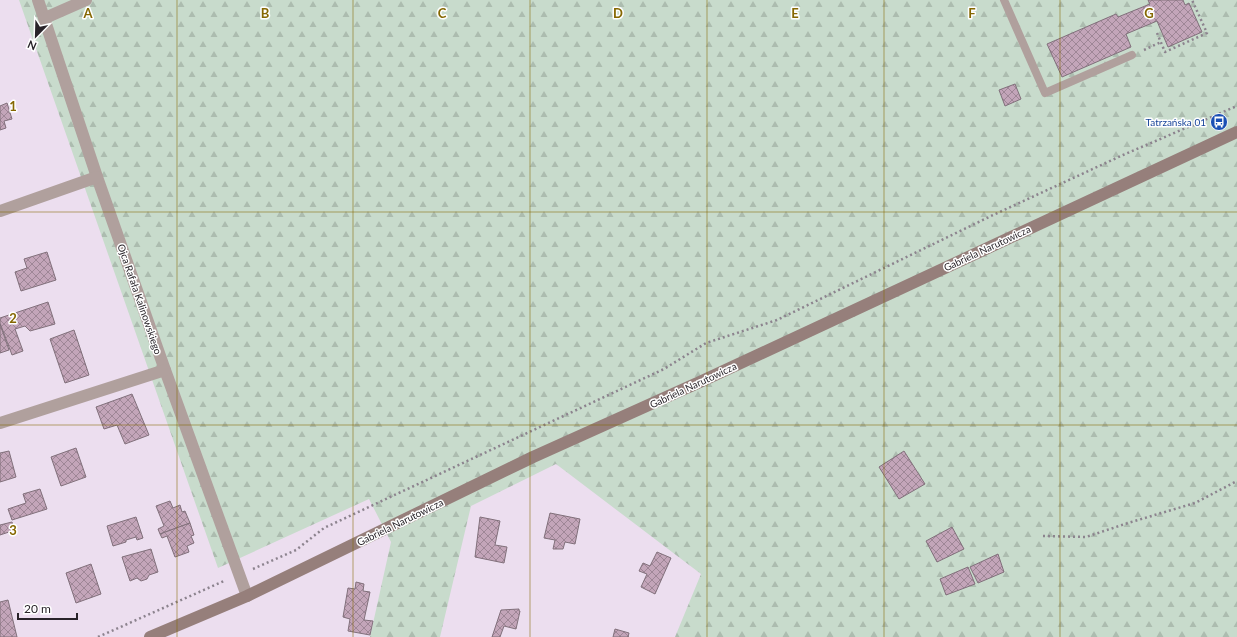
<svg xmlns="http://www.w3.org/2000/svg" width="1237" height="637" viewBox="0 0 1237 637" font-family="Lato,sans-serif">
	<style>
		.forest { fill: url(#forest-firs) }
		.building { fill: url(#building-cross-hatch); stroke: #81707b }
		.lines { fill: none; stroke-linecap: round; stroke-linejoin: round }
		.path { stroke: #8c838e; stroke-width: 2.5; stroke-dasharray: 2 3; stroke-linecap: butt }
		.lane { stroke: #b0a09d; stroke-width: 8 }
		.street { stroke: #b0a09d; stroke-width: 12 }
		.secondary { stroke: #967f7b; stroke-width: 12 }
		.grid { fill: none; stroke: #856701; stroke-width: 1; stroke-opacity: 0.55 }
		.labels { text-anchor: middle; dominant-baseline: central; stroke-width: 3; stroke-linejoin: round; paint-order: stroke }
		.transit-label { font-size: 10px; fill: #164399; stroke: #fff; text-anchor: end }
		.street-label { font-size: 10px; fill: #282329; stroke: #fff }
		.grid-label { font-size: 13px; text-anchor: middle; font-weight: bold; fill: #856701; stroke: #fff; stroke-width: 3; stroke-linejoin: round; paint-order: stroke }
	</style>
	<defs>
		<pattern id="forest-firs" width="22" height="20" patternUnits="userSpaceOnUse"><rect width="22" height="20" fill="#c8dbcc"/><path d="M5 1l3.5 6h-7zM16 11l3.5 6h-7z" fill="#acbcaf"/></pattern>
		<pattern id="building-cross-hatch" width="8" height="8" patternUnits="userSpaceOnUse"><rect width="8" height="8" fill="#c3a5b9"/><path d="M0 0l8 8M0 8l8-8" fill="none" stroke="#9e8696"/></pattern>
	</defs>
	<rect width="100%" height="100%" fill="#ecdeef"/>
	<path class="forest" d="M19,0H1237V637H675L701,574L556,464L471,506L440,637H370L391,542L369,499L218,568Z"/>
	<g class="building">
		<path d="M1148,0H1183L1185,5L1189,3L1202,32L1168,47L1157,21L1126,34L1131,47L1062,77L1047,44L1116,14L1118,17L1150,4Z"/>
		<path d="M1015,84L1021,99L1005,106L999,90Z"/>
		<path d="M7,103L12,119L4,121L6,128L0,130V106Z"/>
		<path d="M47,252L56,280L21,291L15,272L27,268L24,259Z"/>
		<path d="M48,302L55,324L30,331L25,326L15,329L23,351L12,355L0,323V318Z"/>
		<path d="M0,324L9,350L0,353Z"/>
		<path d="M74,330L89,375L65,383L50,339Z"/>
		<path d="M132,394L149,435L125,444L117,425L104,429L96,407Z"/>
		<path d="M76,448L86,477L61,486L51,457Z"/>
		<path d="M9,451L16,477L0,482V453Z"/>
		<path d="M904,451L925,484L899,499L879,467Z"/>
		<path d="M40,489L47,509L12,520L8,509L26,503L23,494Z"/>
		<path d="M170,501L173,508L180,505L182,512L185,511L190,523L160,534L158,529L164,526L156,506Z"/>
		<path d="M550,513L580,519L575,544L565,542L563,549H553L555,540L544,538Z"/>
		<path d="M136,517L143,538L137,540L136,537L126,540V542L113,546L107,526Z"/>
		<path d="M480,517L500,521L495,545L507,547L504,563L475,557Z"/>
		<path d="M12,522L15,530L0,535V525Z"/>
		<path d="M190,523L194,535L191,536L194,543L187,546L189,552L175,557L167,536L162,538L160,534Z"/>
		<path d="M952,527L964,549L937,562L926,541Z"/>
		<path d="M151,549L158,572L149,575L147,579L141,581L137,578L130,581L122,557Z"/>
		<path d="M657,552L671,558L655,594L641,587L647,574L639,571L643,563L650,566Z"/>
		<path d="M998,554L1004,572L978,583L970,567Z"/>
		<path d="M91,564L101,594L76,603L66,573Z"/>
		<path d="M968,567L975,584L946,595L940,579Z"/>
		<path d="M356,582L364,584L363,591L370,592L364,620L373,621L370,635L348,631L350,619L343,617L348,588L355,589Z"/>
		<path d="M8,600L17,637H0V602Z"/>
		<path d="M519,609V611H520L516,629L504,626L500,637H492L501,610Z"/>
		<path d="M615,629L629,633L628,637H629H613Z"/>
	</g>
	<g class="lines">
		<g class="path">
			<path d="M1157,33L1165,52L1207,33L1192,0"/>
			<path d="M1144,50L1161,42"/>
			<path d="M1043,536L1086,537L1128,523L1195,503L1237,481"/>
			<path d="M253,569L296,550L324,528L664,369L706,343L777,320L991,216L1123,155L1237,106"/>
			<path d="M98,637L224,581"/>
		</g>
		<path class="lane" d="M1004,0L1045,93L1132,55"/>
		<g class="street">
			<path d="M38,0L97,177L165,370L247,596"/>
			<path d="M45,18L86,0"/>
			<path d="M0,211L97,177"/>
			<path d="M0,423L165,370"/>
		</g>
		<path class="secondary" d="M150,637L247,596L533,457L702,381L1237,132"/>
	</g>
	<path class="grid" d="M177,0V637M353,0V637M530,0V637M707,0V637M884,0V637M1060,0V637M0,212H1237M0,425H1237"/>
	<defs>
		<g id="bus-disc" transform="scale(0.9)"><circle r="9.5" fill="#1a4fb4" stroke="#fff"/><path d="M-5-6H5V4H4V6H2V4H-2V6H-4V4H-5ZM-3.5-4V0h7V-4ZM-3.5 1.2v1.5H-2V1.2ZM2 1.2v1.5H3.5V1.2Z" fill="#fff"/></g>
	</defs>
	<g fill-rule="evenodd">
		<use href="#bus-disc" x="1219" y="122"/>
	</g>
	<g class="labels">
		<g class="transit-label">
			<text x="1206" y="122">Tatrzańska 01</text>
		</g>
		<g class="street-label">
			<text transform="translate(987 248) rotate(-25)">Gabriela Narutowicza</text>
			<text transform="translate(140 299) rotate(71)">Ojca Rafała Kalinowskiego</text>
			<text transform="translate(693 385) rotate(-25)">Gabriela Narutowicza</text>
			<text transform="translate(400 522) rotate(-26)">Gabriela Narutowicza</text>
		</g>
	</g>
	<g class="grid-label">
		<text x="88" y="18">A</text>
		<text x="265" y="18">B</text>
		<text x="442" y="18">C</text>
		<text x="618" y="18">D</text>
		<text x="795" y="18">E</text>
		<text x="972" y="18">F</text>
		<text x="1149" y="18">G</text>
		<text x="13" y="111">1</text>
		<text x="13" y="323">2</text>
		<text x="13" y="535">3</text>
	</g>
	<g transform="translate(36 36) rotate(203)" stroke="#ffffff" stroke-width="3" paint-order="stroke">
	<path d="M0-3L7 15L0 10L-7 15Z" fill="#282329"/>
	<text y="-6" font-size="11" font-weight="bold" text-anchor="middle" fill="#282329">N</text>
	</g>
	<path d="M18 613v6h59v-6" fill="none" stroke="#282329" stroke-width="2"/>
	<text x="24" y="613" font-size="12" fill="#282329" stroke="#ffffff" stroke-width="3" paint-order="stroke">20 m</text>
</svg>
